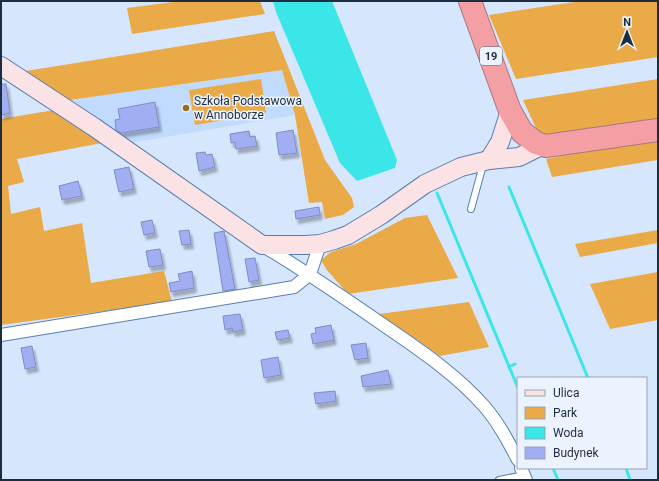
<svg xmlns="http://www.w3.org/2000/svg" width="659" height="481" viewBox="0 0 659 481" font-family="Roboto,sans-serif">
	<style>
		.built { fill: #c0dbfe }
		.green { fill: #e9aa47 }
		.water { fill: #3be6e8 }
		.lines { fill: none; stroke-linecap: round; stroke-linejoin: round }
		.stream { stroke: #3be6e8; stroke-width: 3 }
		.building { fill: #a1aef2; stroke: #818bc4; filter: url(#shadow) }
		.lane-casing { stroke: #5a7eae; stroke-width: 8 }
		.street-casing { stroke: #5a7eae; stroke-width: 14 }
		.secondary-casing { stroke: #5a7eae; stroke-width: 20 }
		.highway-casing { stroke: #a87781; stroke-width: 24 }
		.lane { stroke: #fff; stroke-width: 6 }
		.street { stroke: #fff; stroke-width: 12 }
		.secondary { stroke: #fbe2e4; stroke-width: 18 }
		.highway { stroke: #f39fa4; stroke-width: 22 }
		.poi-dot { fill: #9a6c1c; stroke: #ebf3fe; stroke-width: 1.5 }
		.labels { text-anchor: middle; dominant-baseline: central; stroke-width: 3; stroke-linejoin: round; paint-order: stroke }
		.shield { fill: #ebf3fe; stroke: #5b687a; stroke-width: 1 }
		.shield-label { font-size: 11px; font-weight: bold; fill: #1d2d41 }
		.poi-label { font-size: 12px; fill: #1d2d41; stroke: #ebf3fe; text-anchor: start }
	</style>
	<defs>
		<filter id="shadow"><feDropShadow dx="2.5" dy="4.5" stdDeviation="1" flood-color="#0004"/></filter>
	</defs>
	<rect width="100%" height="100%" fill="#d6e6fc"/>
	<path class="built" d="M282,70L295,115L124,144L70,100Z"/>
	<g class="green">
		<path d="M181,1H260L265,14L132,34L127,8Z"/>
		<path d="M581,1H658V57L516,79L489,15Z"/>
		<path d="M274,31L325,160L352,198L354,207L343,215L325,219L322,202L309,203L295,115L282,70L70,100L26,71Z"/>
		<path d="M261,79L266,113L195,125L189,90Z"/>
		<path d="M658,79V120L541,139L523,100Z"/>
		<path d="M54,110L102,143L17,159L24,182L8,186L11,214L40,207L44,231L82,223L91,283L164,271L172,302L1,325V119Z"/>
		<path d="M658,137V160L552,177L546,159Z"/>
		<path d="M427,215L458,278L348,294L326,269L321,260L331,252L356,244L405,218Z"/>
		<path d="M658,230V243L580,257L575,244Z"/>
		<path d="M658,272V320L610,329L590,284Z"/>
		<path d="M469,302L489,347L440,356L379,314Z"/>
	</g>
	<path class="water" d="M273,1H332L397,160L395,168L357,181L340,163L276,12Z"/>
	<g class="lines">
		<g class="stream">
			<path d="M509,187L588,378"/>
			<path d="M437,193L518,388"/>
			<path d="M509,367L515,364"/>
			<path d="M553,468L558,480"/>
			<path d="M626,468L630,480"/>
		</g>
	</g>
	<g class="building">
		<path d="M1,84H6L10,113L1,115Z"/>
		<path d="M155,102L159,127L121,133L116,130L115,120L120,119L118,109Z"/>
		<path d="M293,130L297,153L279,155L276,133Z"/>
		<path d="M249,131L250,137L255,136L257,146L236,149L235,142L231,143L230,134Z"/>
		<path d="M205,152L206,155L212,154L215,167L199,171L196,153Z"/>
		<path d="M129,167L134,189L119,192L114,170Z"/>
		<path d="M78,181L82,196L62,200L59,186Z"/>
		<path d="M319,207L320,215L296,219L295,211Z"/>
		<path d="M152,220L155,233L144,235L141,222Z"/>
		<path d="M189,230L191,244L182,245L179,231Z"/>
		<path d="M224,231L235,289L223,291L214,233Z"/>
		<path d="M160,249L163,265L149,267L146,251Z"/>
		<path d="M255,258L259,280L249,282L245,259Z"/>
		<path d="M192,271L194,288L171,292L169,283L180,281L178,274Z"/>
		<path d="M240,314L243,330L233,332L232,328L225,330L223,316Z"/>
		<path d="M331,325L334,340L313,344L311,334L316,333L315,328Z"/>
		<path d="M288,330L290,338L277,340L275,332Z"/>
		<path d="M366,343L368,358L355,360L351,345Z"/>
		<path d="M32,346L36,367L25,369L21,348Z"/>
		<path d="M278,357L281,375L264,378L261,360Z"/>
		<path d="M388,370L391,384L363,387L361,376Z"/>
		<path d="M335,391L336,401L316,404L314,393Z"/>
	</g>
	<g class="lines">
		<g class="lane-casing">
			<g id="lane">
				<path d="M471,209L483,165"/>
				<path d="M499,480L524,475"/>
			</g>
		</g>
		<g class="street-casing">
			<g id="street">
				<path d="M263,246C304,270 343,297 382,324C418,349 455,373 484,406C498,422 508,441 518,460"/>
				<path d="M1,335L294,287L310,274L320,244"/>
				<path d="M521,468L526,480"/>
			</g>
		</g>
		<g class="secondary-casing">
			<g id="secondary">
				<path d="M1,66L94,127L262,245H305L320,244L334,240L348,235L381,215L425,184L461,167L489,160L519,157L541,146"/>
				<path d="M489,160L500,142L510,111"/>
			</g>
		</g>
		<g class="highway-casing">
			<path id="highway" d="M470,1L510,111L522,132L536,143L546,146L658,130"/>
		</g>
		<use href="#lane" class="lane"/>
		<use href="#street" class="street"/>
		<use href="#secondary" class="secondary"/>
		<use href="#highway" class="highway"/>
	</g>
	<circle class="poi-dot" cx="186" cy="108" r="4"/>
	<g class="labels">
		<rect class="shield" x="480" y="47" width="22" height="18" rx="3"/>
		<g class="shield-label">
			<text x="491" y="56">19</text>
		</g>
		<g class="poi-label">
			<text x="194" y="101">Szkoła Podstawowa<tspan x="194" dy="14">w Annoborze</tspan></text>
		</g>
	</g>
	<rect width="659" height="481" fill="none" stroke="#1d2d41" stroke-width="4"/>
	<rect x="517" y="377" width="130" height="92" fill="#ebf3fe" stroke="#99a4b2"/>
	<rect x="525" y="390" width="20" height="6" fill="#fbe2e4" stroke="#99a4b2"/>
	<text x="553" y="397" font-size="12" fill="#1d2d41">Ulica</text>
	<rect x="525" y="407" width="20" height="12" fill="#e9aa47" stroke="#99a4b2"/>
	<text x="553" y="417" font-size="12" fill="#1d2d41">Park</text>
	<rect x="525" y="427" width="20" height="12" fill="#3be6e8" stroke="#99a4b2"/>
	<text x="553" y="437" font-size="12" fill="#1d2d41">Woda</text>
	<rect x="525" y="447" width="20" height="12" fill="#a1aef2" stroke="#99a4b2"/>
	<text x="553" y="457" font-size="12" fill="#1d2d41">Budynek</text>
	<g transform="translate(627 32)" stroke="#ebf3fe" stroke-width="3" paint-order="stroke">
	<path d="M0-3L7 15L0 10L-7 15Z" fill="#1d2d41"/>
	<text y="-6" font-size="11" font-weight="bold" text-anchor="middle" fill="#1d2d41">N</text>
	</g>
</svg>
